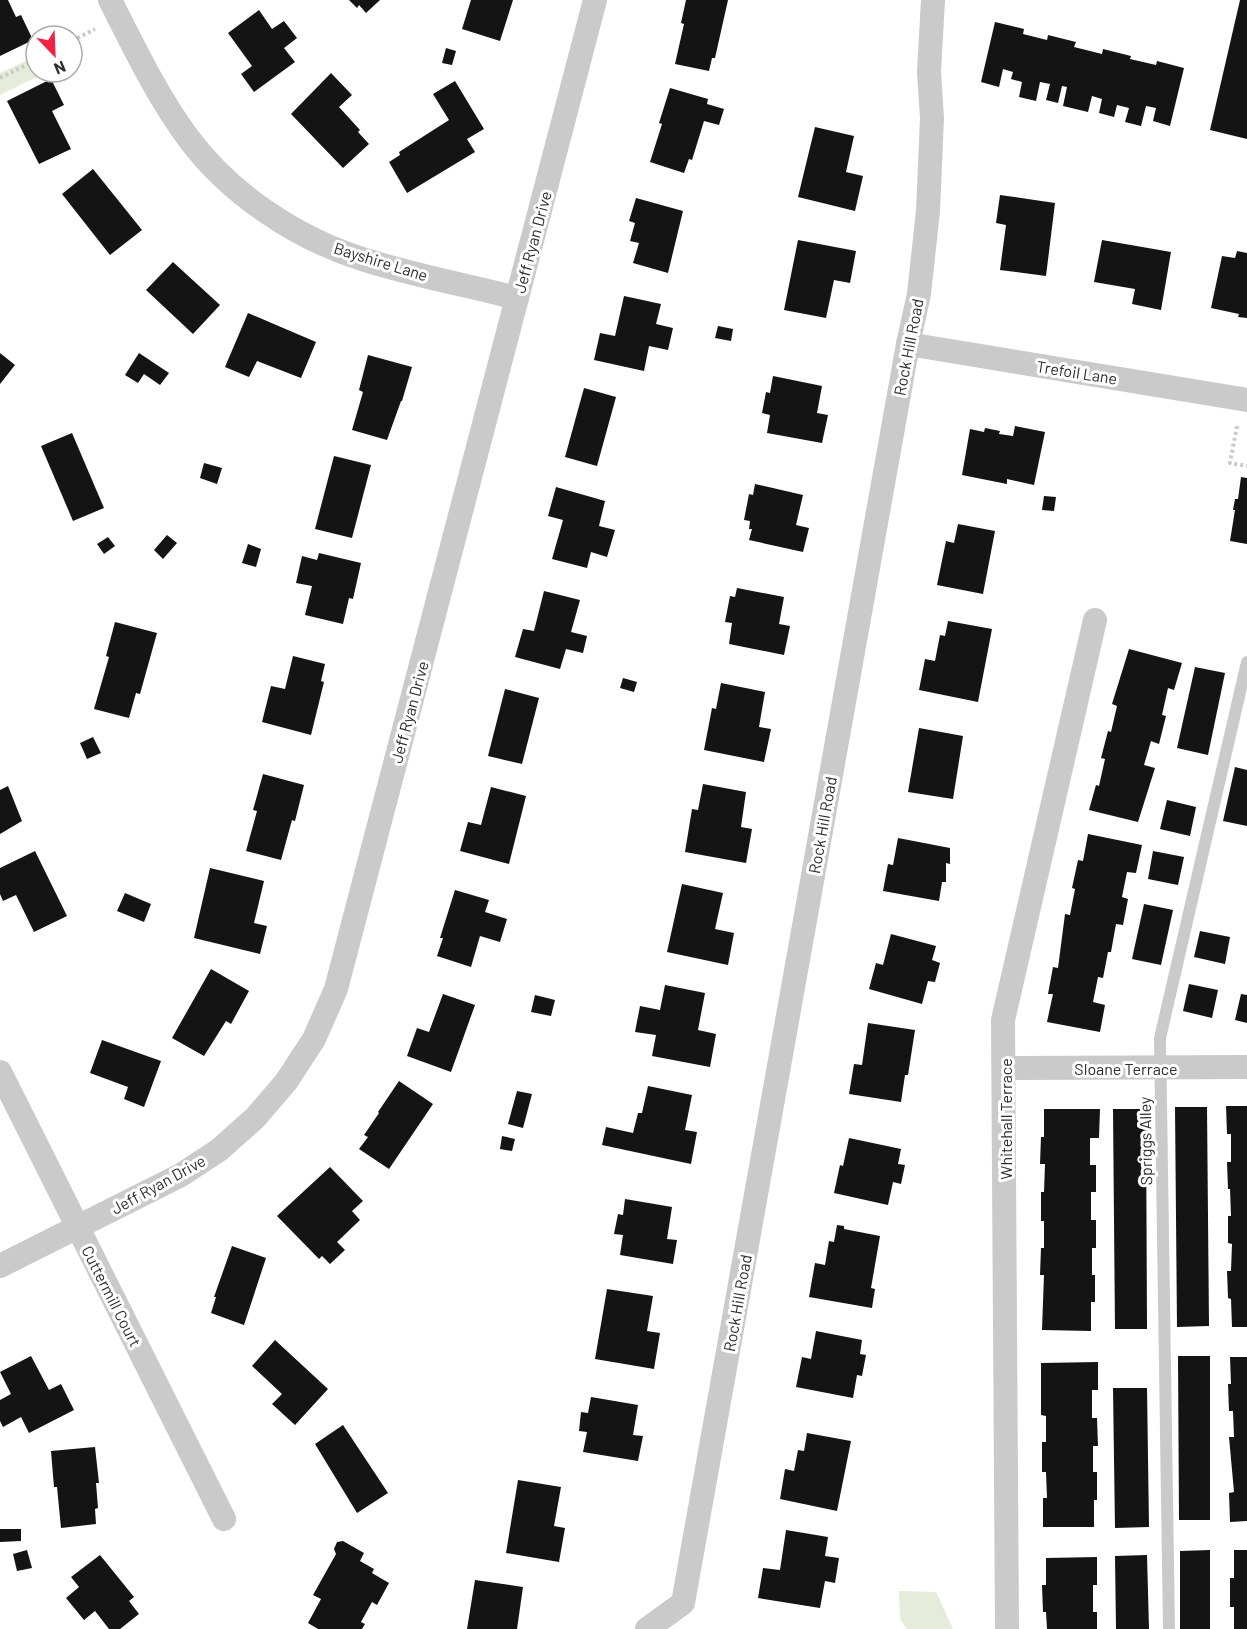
<svg xmlns="http://www.w3.org/2000/svg" width="1247" height="1629" viewBox="0 0 1247 1629" font-family="Barlow,sans-serif">
	<style>
		.green { fill: #e5ecd9 }
		.building { fill: #141414 }
		.lines { fill: none; stroke-linecap: round; stroke-linejoin: round }
		.path { stroke: #cacaca; stroke-width: 4; stroke-dasharray: 3 3; stroke-linecap: butt }
		.service { stroke: #cacaca; stroke-width: 12 }
		.minor { stroke: #cacaca; stroke-width: 24 }
		.labels { text-anchor: middle; dominant-baseline: central; stroke-width: 6; stroke-linejoin: round; paint-order: stroke }
		.street-label { font-size: 16px; fill: #2d2d2d; stroke: #fff }
	</style>
	<rect width="100%" height="100%" fill="#fff"/>
	<g class="green">
		<path d="M36,56V72H47L0,95V73Z"/>
		<path d="M899,1591L936,1592L953,1629H907L900,1619Z"/>
	</g>
	<g class="building">
		<path d="M0,0H8L16,17L21,15L33,40L0,56Z"/>
		<path d="M349,0H380L366,13L359,5L357,8Z"/>
		<path d="M471,0H513L500,41L462,29Z"/>
		<path d="M686,0H728L715,58H712L709,71L675,64L684,24L681,23Z"/>
		<path d="M1240,0H1247V139L1210,130Z"/>
		<path d="M259,10L272,29L284,21L297,38L284,48L295,62L254,92L241,74L252,66L228,33Z"/>
		<path d="M995,22L1024,29L1023,34L1047,40L1048,35L1076,42L1074,47L1102,54L1103,49L1131,56L1130,59L1156,65L1157,61L1184,68L1170,126L1153,121L1156,108L1146,106L1141,126L1125,122L1129,108L1117,105L1114,117L1099,113L1102,99L1092,96L1088,112L1063,106L1067,87L1062,86L1058,103L1046,100L1050,84L1040,82L1036,101L1019,97L1022,82L1011,79L1013,72L1003,69L999,87L981,82Z"/>
		<path d="M446,48L456,51L452,65L442,63Z"/>
		<path d="M331,73L352,95L339,107L360,130L358,132L369,144L343,168L291,114Z"/>
		<path d="M51,79L64,105L52,111L71,149L39,164L7,101Z"/>
		<path d="M455,81L484,129L467,139L475,152L407,193L389,162L400,155L399,152L449,120L433,94Z"/>
		<path d="M670,88L708,99L707,104L724,109L719,125L704,121L692,160L689,159L684,173L650,162L662,124L659,123Z"/>
		<path d="M815,127L854,136L846,172L863,176L855,211L798,197Z"/>
		<path d="M93,169L142,230L110,255L62,194Z"/>
		<path d="M1000,195L1055,203L1046,276L1000,270L1006,225L996,223Z"/>
		<path d="M636,198L683,211L668,273L633,263L639,243L630,241L635,223L629,221Z"/>
		<path d="M798,240L856,251L850,283L834,280L826,318L784,310Z"/>
		<path d="M1102,240L1171,252L1161,310L1132,304L1135,289L1094,282Z"/>
		<path d="M1237,251L1247,253V318L1238,317L1239,314L1211,308L1222,256L1235,258Z"/>
		<path d="M173,262L220,305L193,334L146,290Z"/>
		<path d="M624,296L661,304L656,324L673,328L668,350L649,346L644,371L594,360L600,333L615,336Z"/>
		<path d="M248,313L316,342L301,378L257,361L249,377L225,367Z"/>
		<path d="M718,326L733,329L731,341L715,338Z"/>
		<path d="M0,353L15,365L0,384Z"/>
		<path d="M139,353L169,373L160,385L144,374L138,383L125,375Z"/>
		<path d="M368,355L412,367L402,401H401L387,440L352,430L363,392L359,390Z"/>
		<path d="M773,376L822,386L817,413L828,415L822,443L767,433L770,415L762,413L766,392L770,393Z"/>
		<path d="M584,388L616,397L597,466L565,457Z"/>
		<path d="M1015,426L1045,432L1034,485L1007,479V484L962,475L970,429L984,432L985,428L1000,431L999,434L1013,436Z"/>
		<path d="M72,433L104,508L73,521L41,446Z"/>
		<path d="M334,456L371,465L352,538L315,529Z"/>
		<path d="M204,463L222,468L217,484L200,478Z"/>
		<path d="M1241,477L1247,478V544L1230,541L1235,510H1233L1235,499H1238Z"/>
		<path d="M755,484L803,495L796,525L809,528L803,552L749,540L752,529H749L750,521L744,520L749,494L753,495Z"/>
		<path d="M556,487L605,501L599,526L615,530L607,557L591,552L587,568L552,559L563,520L548,516Z"/>
		<path d="M1044,496L1056,497L1054,511L1042,510Z"/>
		<path d="M958,524L995,531L983,594L937,585L946,541L954,543Z"/>
		<path d="M167,535L177,543L163,559L154,550Z"/>
		<path d="M108,537L115,546L104,554L97,544Z"/>
		<path d="M248,544L261,549L256,567L242,563Z"/>
		<path d="M319,553L361,563L353,599L349,598L343,624L305,615L312,586L296,583L302,556L317,560Z"/>
		<path d="M737,588L784,597L779,624L790,626L784,655L729,644L732,623L725,622L730,596L735,597Z"/>
		<path d="M544,591L580,600L571,632L587,636L583,653L566,649L560,669L515,657L523,629L534,631Z"/>
		<path d="M948,621L992,629L978,702L919,690L925,659L935,661L940,635L945,636Z"/>
		<path d="M115,622L157,633L140,694L136,693L129,718L94,709L109,657L106,656Z"/>
		<path d="M1129,649L1182,663L1174,690L1168,688L1162,715L1166,716L1159,744L1151,741L1144,765L1155,768L1138,822L1089,810L1096,785L1099,786L1105,759L1101,758L1108,731L1111,732L1117,706L1112,704Z"/>
		<path d="M293,656L325,664L321,681L324,682L311,735L262,722L271,686L285,689Z"/>
		<path d="M1195,667L1225,673L1208,755L1177,748Z"/>
		<path d="M623,678L637,682L634,692L620,688Z"/>
		<path d="M721,683L765,692L759,727L771,729L764,762L704,750L712,708L716,709Z"/>
		<path d="M505,689L539,698L522,764L488,756Z"/>
		<path d="M919,728L963,736L953,799L908,792Z"/>
		<path d="M93,737L101,753L87,759L80,743Z"/>
		<path d="M1235,767L1247,770V826L1223,821Z"/>
		<path d="M263,774L304,785L295,821L292,820L281,860L246,851L257,811L253,810Z"/>
		<path d="M703,784L746,792L741,827L752,829L746,863L685,852L692,809L698,810Z"/>
		<path d="M8,786L22,821L0,834V790Z"/>
		<path d="M491,787L526,796L509,864L460,851L468,822L481,825Z"/>
		<path d="M1167,800L1196,807L1190,836L1160,829Z"/>
		<path d="M1088,834L1142,845L1136,873L1127,872L1122,897L1128,899L1123,925L1116,924L1111,952H1108L1103,978L1098,977L1093,1002L1105,1005L1100,1032L1047,1022L1053,994H1048L1053,967L1058,968L1065,914L1070,915L1075,889L1072,888L1078,860L1083,861Z"/>
		<path d="M898,838L950,848V864L946,863V882H942L939,901L883,891L888,864L893,865Z"/>
		<path d="M35,851L67,916L34,932L16,895L3,901L0,894V868Z"/>
		<path d="M1153,851L1184,857L1178,885L1148,879Z"/>
		<path d="M210,868L264,881L254,923L267,926L260,954L194,938Z"/>
		<path d="M682,884L723,893L715,929L734,933L728,965L667,952Z"/>
		<path d="M455,890L489,900L485,912L507,919L500,942L480,936L471,967L437,956L443,938H440Z"/>
		<path d="M125,893L151,904L144,922L117,911Z"/>
		<path d="M1144,904L1173,910L1161,965L1132,959Z"/>
		<path d="M1200,931L1230,937L1225,964L1194,957Z"/>
		<path d="M891,934L936,946L932,960L940,963L935,982L928,981L922,1004L869,989L876,963L883,965Z"/>
		<path d="M211,969L249,991L231,1024L226,1021L204,1056L172,1038Z"/>
		<path d="M1189,984L1218,990L1212,1018L1183,1011Z"/>
		<path d="M665,985L705,993L698,1030L716,1034L710,1067L652,1056L656,1035L635,1032L640,1006L660,1010Z"/>
		<path d="M443,994L475,1005L451,1072L407,1056L417,1028L429,1032Z"/>
		<path d="M1241,994L1247,995V1023L1235,1020Z"/>
		<path d="M535,995L555,1000L551,1016L531,1012Z"/>
		<path d="M868,1023L915,1030L908,1075H905L901,1102L849,1094L854,1064L862,1065Z"/>
		<path d="M102,1040L161,1061L144,1107L124,1099L128,1087L90,1073Z"/>
		<path d="M399,1081L433,1104L389,1169L359,1149L368,1137L364,1135L379,1113L378,1112Z"/>
		<path d="M648,1086L692,1095L685,1130L697,1132L691,1164L602,1145L606,1127L633,1133L638,1113H642Z"/>
		<path d="M517,1091L532,1094L523,1128L508,1124Z"/>
		<path d="M1226,1106H1247V1327H1232L1231,1299L1228,1298L1227,1271H1231L1232,1244L1228,1243V1216H1231L1230,1189H1228L1227,1162H1231V1134H1227Z"/>
		<path d="M1175,1107H1207L1209,1326L1177,1327Z"/>
		<path d="M1044,1109H1100L1099,1138H1090V1165H1096V1192H1091V1220H1096V1248H1092V1275H1095V1302H1091V1331L1042,1330L1044,1275H1040L1041,1248H1044V1221H1041V1192H1044L1045,1164H1040L1041,1137H1044Z"/>
		<path d="M1113,1109H1146L1147,1329H1115Z"/>
		<path d="M502,1136L515,1139L512,1151L500,1149Z"/>
		<path d="M849,1138L901,1149L898,1164L905,1165L901,1184L893,1182L888,1205L834,1193L840,1165L843,1166Z"/>
		<path d="M330,1167L363,1201L352,1211L360,1220L337,1242L345,1250L330,1264L322,1256L319,1259L277,1216Z"/>
		<path d="M625,1199L672,1207L667,1239L677,1240L673,1264L620,1255L623,1235L614,1234L618,1214L623,1215Z"/>
		<path d="M837,1225L844,1226V1229L880,1236L871,1288L875,1289L872,1308L809,1297L815,1263L825,1265L829,1241L834,1242Z"/>
		<path d="M232,1246L266,1258L244,1325L211,1313L216,1297H214Z"/>
		<path d="M607,1289L653,1296L647,1331L660,1333L654,1369L595,1359Z"/>
		<path d="M816,1331L862,1340L860,1354L866,1355L862,1376L857,1375L853,1398L796,1387L802,1357L811,1359Z"/>
		<path d="M275,1340L328,1389L295,1425L272,1404L282,1394L252,1366Z"/>
		<path d="M31,1356L49,1390L61,1384L74,1410L29,1433L21,1417L3,1427L0,1421V1400L11,1394L0,1372Z"/>
		<path d="M1178,1356H1210V1520H1179Z"/>
		<path d="M1230,1357H1247V1521L1230,1522L1229,1493L1234,1492L1229,1437H1234L1233,1411H1229L1228,1384H1231Z"/>
		<path d="M1098,1362V1390H1092V1418H1097L1098,1446H1093V1472H1097V1500H1094V1527H1043V1498H1047L1046,1472H1042V1442H1046V1416L1041,1415V1363Z"/>
		<path d="M1113,1388H1147L1149,1527L1115,1528Z"/>
		<path d="M591,1397L638,1405L633,1435L643,1436L638,1461L583,1452L587,1432L579,1431L581,1412L588,1413Z"/>
		<path d="M343,1425L388,1493L357,1513L315,1444Z"/>
		<path d="M807,1433L851,1441L837,1511L780,1499L785,1469L794,1471L798,1450L804,1451Z"/>
		<path d="M95,1447L99,1483H96L98,1508L95,1509L96,1524L61,1528L57,1487H54L51,1451Z"/>
		<path d="M518,1480L561,1487L554,1526L565,1528L559,1562L506,1553Z"/>
		<path d="M0,1529H21V1541L0,1542Z"/>
		<path d="M786,1530L828,1537L825,1556L839,1558L835,1583L825,1581L820,1608L758,1598L763,1568L780,1570Z"/>
		<path d="M343,1541L364,1553L360,1561L374,1569L372,1573L389,1583L377,1605L372,1602L361,1622L365,1624L362,1629H318L308,1623L321,1599L313,1595L336,1554L334,1549L337,1542Z"/>
		<path d="M27,1550L32,1568L17,1571L13,1554Z"/>
		<path d="M1210,1550V1629H1180V1551Z"/>
		<path d="M1234,1550H1247V1629H1234V1607H1230V1578H1234Z"/>
		<path d="M100,1555L134,1597L129,1601L139,1614L120,1629H109L95,1611L84,1620L66,1598L79,1587L71,1577Z"/>
		<path d="M1147,1555L1149,1629H1116L1115,1556Z"/>
		<path d="M1097,1557V1585H1093V1612H1097V1629H1047L1046,1612H1043L1042,1585H1046V1558Z"/>
		<path d="M475,1580L523,1587L517,1629H467Z"/>
	</g>
	<g class="lines">
		<g class="path">
			<path d="M72,41L95,29"/>
			<path d="M0,78L36,60"/>
			<path d="M1237,426L1230,463L1247,466"/>
		</g>
		<path class="service" d="M1169,1629L1160,1038L1247,662"/>
		<g class="minor">
			<path d="M110,0C134,47 157,96 189,139C230,194 296,238 362,259C412,275 466,285 517,298"/>
			<path d="M908,344L1247,400"/>
			<path d="M1004,1068L1247,1067"/>
			<path d="M0,1072L224,1519"/>
			<path d="M0,1266L181,1175L219,1150L255,1118L286,1082L314,1039L336,989L595,0"/>
			<path d="M647,1629L683,1603L908,344L919,294L928,211L932,118L929,72L933,0"/>
			<path d="M1007,1629L1003,1020L1095,620"/>
		</g>
	</g>
	<g class="labels">
		<g class="street-label">
			<text transform="translate(532 242) rotate(-75)">Jeff Ryan Drive</text>
			<text transform="translate(381 261) rotate(17)">Bayshire Lane</text>
			<text transform="translate(908 347) rotate(-79)">Rock Hill Road</text>
			<text transform="translate(1077 372) rotate(9)">Trefoil Lane</text>
			<text transform="translate(409 712) rotate(-75)">Jeff Ryan Drive</text>
			<text transform="translate(822 825) rotate(-80)">Rock Hill Road</text>
			<text x="1126" y="1068">Sloane Terrace</text>
			<text transform="translate(1005 1119) rotate(-90)">Whitehall Terrace</text>
			<text transform="translate(1145 1141) rotate(-91)">Spriggs Alley</text>
			<text transform="translate(158 1184) rotate(-29)">Jeff Ryan Drive</text>
			<text transform="translate(112 1296) rotate(63)">Cuttermill Court</text>
			<text transform="translate(737 1303) rotate(-80)">Rock Hill Road</text>
		</g>
	</g>
	<g transform="translate(54 54) rotate(157)"><circle r="28" fill="#ffffff" stroke="#ababab" stroke-width="1.5"/>
	<path d="M0-4.5L10 22L0 15L-10 22Z" fill="#f12145"/>
	<text y="-9" font-size="16" font-weight="bold" text-anchor="middle" fill="#2d2d2d">N</text>
	</g>
</svg>
